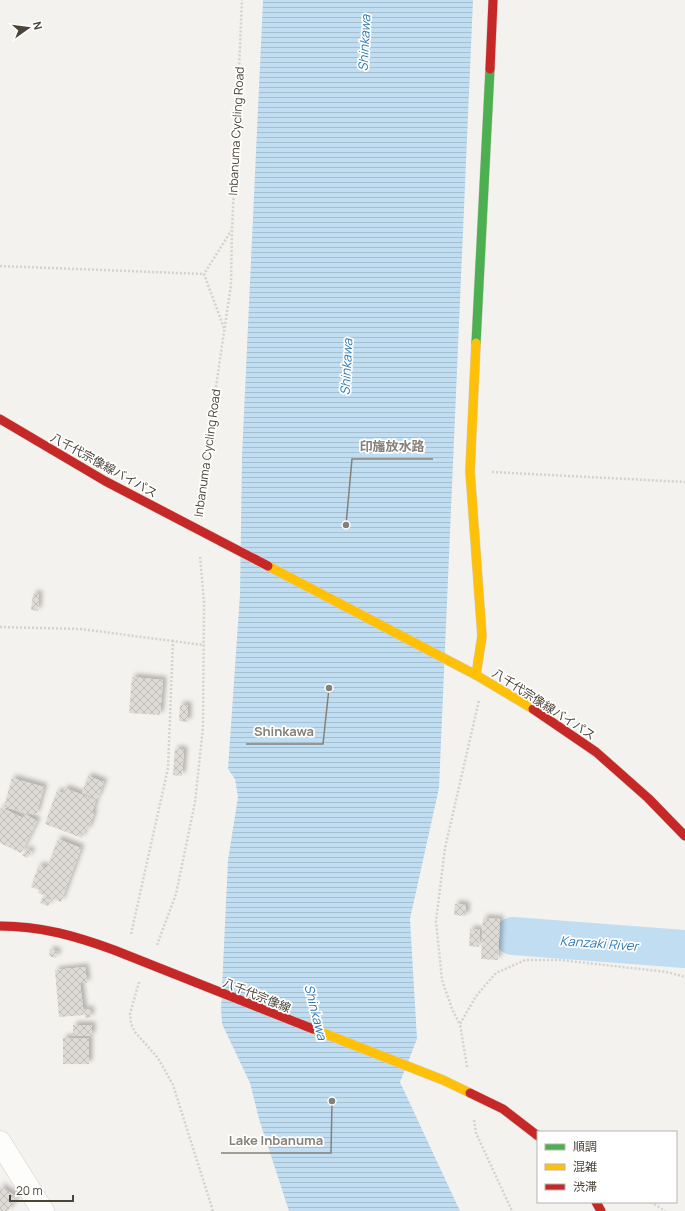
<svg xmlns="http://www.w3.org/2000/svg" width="685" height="1211" viewBox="0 0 685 1211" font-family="Manrope,'Noto Sans JP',sans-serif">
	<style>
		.water { fill: url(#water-rules) }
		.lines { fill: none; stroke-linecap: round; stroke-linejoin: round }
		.river { stroke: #c0ddf1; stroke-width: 38 }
		.building { fill: url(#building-cross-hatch); filter: url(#shadow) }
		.street-casing { stroke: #d2d0cb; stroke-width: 23 }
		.fast-casing { stroke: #d3cfc5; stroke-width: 10 }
		.slow-casing { stroke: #d3cfc5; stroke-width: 10 }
		.jam-casing { stroke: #d3cfc5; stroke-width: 10 }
		.path { stroke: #d3d2cc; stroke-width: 2.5; stroke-dasharray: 2 2; stroke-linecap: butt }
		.street { stroke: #fdfdfc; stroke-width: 22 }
		.fast { stroke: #4caf50; stroke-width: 9 }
		.slow { stroke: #ffc107; stroke-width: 9 }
		.jam { stroke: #c62828; stroke-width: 9 }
		.labels { text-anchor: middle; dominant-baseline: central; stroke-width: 3.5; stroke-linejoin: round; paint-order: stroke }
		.street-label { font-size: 12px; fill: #4b4439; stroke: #fff }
		.water-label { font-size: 13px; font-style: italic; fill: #2e7ab2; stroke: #fff }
		.leader { fill: none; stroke: #868178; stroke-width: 1.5 }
		.callout-dot { fill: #868178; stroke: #fff; stroke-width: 1.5 }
		.callout-label { font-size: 13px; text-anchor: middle; font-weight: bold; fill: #868178; stroke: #fff; stroke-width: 3.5; stroke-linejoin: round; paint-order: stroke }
	</style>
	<defs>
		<pattern id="water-rules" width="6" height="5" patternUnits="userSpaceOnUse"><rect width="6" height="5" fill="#c0ddf1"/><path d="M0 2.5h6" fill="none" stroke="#a6bfcf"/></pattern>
		<pattern id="building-cross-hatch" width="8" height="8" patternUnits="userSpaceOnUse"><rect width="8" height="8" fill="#dedbd6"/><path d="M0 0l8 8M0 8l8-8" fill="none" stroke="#c0bdb8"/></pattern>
		<filter id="shadow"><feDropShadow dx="3.5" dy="-3.5" stdDeviation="2" flood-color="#0004"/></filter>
	</defs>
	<rect width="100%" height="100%" fill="#f4f2ee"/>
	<path class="water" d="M263,0H473L439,788L410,919L417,1039L400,1082L460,1211H289L259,1119L250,1083L222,1024L221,1009L228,860L238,797L235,779L228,769L240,594L242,456Z"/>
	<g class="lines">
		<path class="river" d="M513,936L685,949"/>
	</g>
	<g class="building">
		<path d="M33,594H39L38,611L31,610Z"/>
		<path d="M132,677L163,680L160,715L129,713Z"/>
		<path d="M180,705H188V722L179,721Z"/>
		<path d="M175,749L184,750L182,776L173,775Z"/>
		<path d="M88,776L104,782L97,799L82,793Z"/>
		<path d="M12,778L44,787L36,815L4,807Z"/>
		<path d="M65,788L96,800L92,812L94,813L88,830L85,829L82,838L45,824L57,791L63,793Z"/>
		<path d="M1,807L23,818L25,814L37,821L21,853L0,843V810Z"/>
		<path d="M58,839L81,848L61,902L38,893L39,890L31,887L39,865L47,868Z"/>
		<path d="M27,849L32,852L27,858L22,855Z"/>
		<path d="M43,897L51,900L48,906L40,903Z"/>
		<path d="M455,904L466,905V916L454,915Z"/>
		<path d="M483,918L500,919L498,960L481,959Z"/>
		<path d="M470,929L480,930L479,947L469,946Z"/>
		<path d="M50,949L58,952L56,958L49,956Z"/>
		<path d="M85,967L87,983H80L84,1015L59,1017L55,970Z"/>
		<path d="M90,1009L91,1017L85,1018L84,1010Z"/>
		<rect x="73" y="1025" width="19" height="11"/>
		<rect x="63" y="1038" width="26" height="26"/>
		<path d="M0,1186L17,1197L8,1211H0Z"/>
	</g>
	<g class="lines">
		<g class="street-casing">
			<path id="street" d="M0,1142L43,1211"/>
		</g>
		<g class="fast-casing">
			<path id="fast" d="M476,343L490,69"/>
		</g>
		<g class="slow-casing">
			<g id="slow">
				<path d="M268,566L476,675L533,709"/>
				<path d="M476,675L482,636L470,471L476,343"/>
				<path d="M313,1029L443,1080L470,1093"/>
			</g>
		</g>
		<g class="jam-casing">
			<g id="jam">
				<path d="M490,69L493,0"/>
				<path d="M0,419L105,481L268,566"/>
				<path d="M533,709L596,752L648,798L685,836"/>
				<path d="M0,926C41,926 76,936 114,950L313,1029"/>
				<path d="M470,1093L503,1109L538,1136"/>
				<path d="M596,1202L601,1211"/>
			</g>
		</g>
		<g class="path">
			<path d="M0,266L204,274"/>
			<path d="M224,328L204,274L231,231"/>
			<path d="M492,472L685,482"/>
			<path d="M200,506L201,488L231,285L232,231L242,0"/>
			<path d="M0,627L80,629L173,641"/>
			<path d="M131,934L168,768L173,641L204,645"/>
			<path d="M157,945L176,894L195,802L203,727L204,603L200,555"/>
			<path d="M139,982L130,1014L131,1024L135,1032L158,1058L173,1085L213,1211"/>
			<path d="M459,1023L452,1009L442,980L436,921L445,848L479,700"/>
			<path d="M467,1067L460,1024L476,996L496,973L525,960H560L667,972L685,977"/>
			<path d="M474,1120L476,1133L512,1211"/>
			<path d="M651,1202L665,1211"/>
		</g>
		<use href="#street" class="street"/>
		<use href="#fast" class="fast"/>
		<use href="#slow" class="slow"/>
		<use href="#jam" class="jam"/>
	</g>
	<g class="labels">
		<g class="street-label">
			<text transform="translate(236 131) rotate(-87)">Inbanuma Cycling Road</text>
			<text transform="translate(207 453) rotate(-82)">Inbanuma Cycling Road</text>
			<text transform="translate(104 465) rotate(29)">八千代宗像線バイパス</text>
			<text transform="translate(544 704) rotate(33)">八千代宗像線バイパス</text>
			<text transform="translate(257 995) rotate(22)">八千代宗像線</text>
		</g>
		<g class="water-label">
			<text transform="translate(364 43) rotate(-87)">Shinkawa</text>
			<text transform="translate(346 367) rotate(-87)">Shinkawa</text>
			<text transform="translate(599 943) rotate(4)">Kanzaki River</text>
			<text transform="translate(316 1012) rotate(76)">Shinkawa</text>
		</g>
	</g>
	<path class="leader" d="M346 525L352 459H433M329 688L323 744H246M332 1101L331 1153H221"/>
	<g class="callout-dot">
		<circle cx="346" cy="525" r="4"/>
		<circle cx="329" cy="688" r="4"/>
		<circle cx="332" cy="1101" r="4"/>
	</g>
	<g class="callout-label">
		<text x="392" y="451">印旛放水路</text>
		<text x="284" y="736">Shinkawa</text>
		<text x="276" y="1145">Lake Inbanuma</text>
	</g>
	<rect x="537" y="1131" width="140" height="72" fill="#ffffff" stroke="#b7b4b0"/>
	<rect x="545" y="1144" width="20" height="6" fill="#4caf50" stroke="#b7b4b0"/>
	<text x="573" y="1151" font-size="12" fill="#4b4439">順調</text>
	<rect x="545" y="1164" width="20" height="6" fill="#ffc107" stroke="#b7b4b0"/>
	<text x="573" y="1171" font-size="12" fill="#4b4439">混雑</text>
	<rect x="545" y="1184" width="20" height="6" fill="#c62828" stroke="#b7b4b0"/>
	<text x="573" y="1191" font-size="12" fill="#4b4439">渋滞</text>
	<g transform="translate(28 28) rotate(76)" stroke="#ffffff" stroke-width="3" paint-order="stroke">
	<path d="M0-3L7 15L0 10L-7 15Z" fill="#4b4439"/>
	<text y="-6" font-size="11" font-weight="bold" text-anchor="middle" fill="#4b4439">N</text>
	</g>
	<path d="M10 1195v6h63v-6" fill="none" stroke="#4b4439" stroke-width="2"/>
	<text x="16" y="1195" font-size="12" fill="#4b4439" stroke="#ffffff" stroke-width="3" paint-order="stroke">20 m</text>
</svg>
